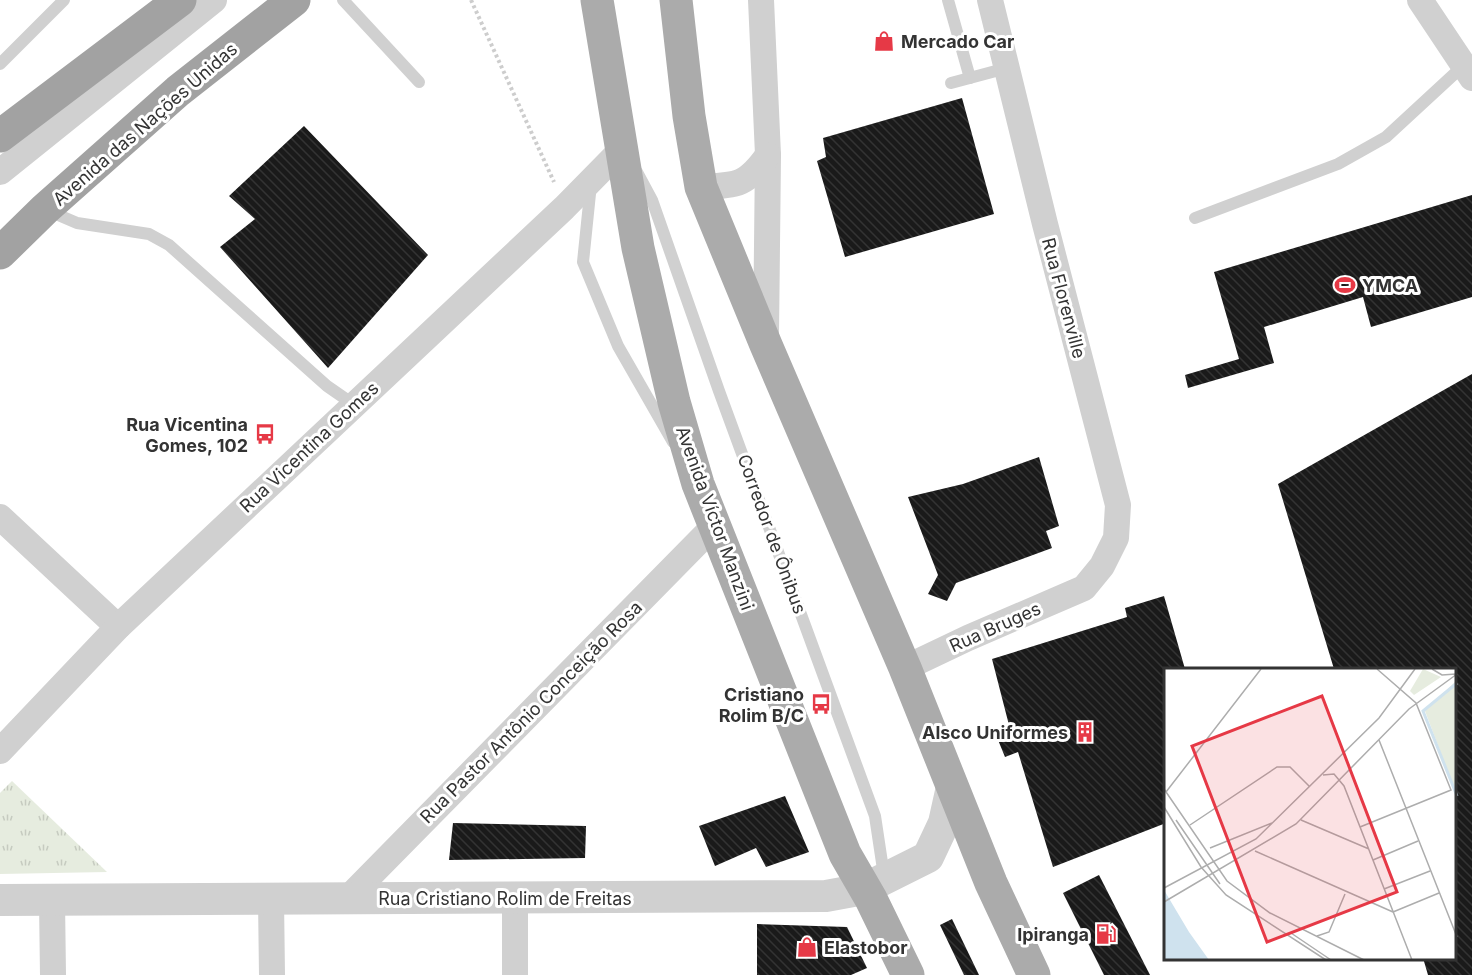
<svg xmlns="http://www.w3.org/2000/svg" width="1472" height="975" viewBox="0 0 1472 975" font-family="Inter,sans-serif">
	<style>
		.park { fill: url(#park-tufts) }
		.building { fill: url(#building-back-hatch) }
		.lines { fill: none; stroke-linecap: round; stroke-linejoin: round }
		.path { stroke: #cdcdcd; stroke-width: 4; stroke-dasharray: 3 3; stroke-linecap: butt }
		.service { stroke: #d0d0d0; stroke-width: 12 }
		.minor { stroke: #d0d0d0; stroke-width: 26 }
		.tertiary { stroke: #d0d0d0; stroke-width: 32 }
		.primary { stroke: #ababab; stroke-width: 33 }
		.trunk { stroke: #a2a2a2; stroke-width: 33 }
		.labels { text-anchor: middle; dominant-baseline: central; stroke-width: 6; stroke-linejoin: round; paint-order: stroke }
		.poi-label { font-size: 18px; font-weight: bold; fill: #333; stroke: #fff; text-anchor: end }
		.street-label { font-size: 18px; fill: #333; stroke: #fff }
		.inset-river { fill: none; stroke: #cfe2ee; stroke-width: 3 }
		.inset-road { fill: none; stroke: #adadad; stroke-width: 1.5 }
		.view { fill: #e63946; fill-opacity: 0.15; stroke: #e63946; stroke-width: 3 }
		.inset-edge { fill: none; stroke: #333; stroke-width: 3 }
	</style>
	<defs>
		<pattern id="park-tufts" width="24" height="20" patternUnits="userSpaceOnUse" patternTransform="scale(1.5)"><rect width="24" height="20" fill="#e6ecdf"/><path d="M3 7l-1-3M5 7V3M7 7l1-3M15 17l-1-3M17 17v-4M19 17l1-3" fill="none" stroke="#c6cbc0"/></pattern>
		<pattern id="building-back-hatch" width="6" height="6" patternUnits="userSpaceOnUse" patternTransform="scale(1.5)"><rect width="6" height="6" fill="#1a1a1a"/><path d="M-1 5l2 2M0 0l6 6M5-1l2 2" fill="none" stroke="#333"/></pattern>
	</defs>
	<rect width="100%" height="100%" fill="#fff"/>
	<path class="park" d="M12,781L107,872L0,874V793Z"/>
	<g class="building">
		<path d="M962,98L994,214L845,257L817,161L826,157L823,138Z"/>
		<path d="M304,126L428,255L328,368L220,247L255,219L229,196Z"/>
		<path d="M1472,195V297L1371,327L1363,297L1264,327L1274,363L1188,388L1185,375L1239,359L1214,272Z"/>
		<path d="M1472,374V975H1428L1423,958H1456V669H1334L1278,484Z"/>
		<path d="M1039,457L1059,526L1046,531L1052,548L956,583L947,601L928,594L938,575L908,497L963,484Z"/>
		<path d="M1164,596L1185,669H1166V823L1053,867L1018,752L1005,757L996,735L1010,729L992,659L1127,617L1125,608Z"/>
		<path d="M785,796L809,852L766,867L756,848L715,866L699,826Z"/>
		<path d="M453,823L586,826L585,858L449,860Z"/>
		<path d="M1099,875L1150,975H1104L1063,893Z"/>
		<path d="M952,919L979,975H964L940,925Z"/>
		<path d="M757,924L847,927L867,968L851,975H757Z"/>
	</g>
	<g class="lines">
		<path class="path" d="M471,0L554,182"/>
		<g class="service">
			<path d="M343,0L419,82"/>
			<path d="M948,0L970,78"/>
			<path d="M0,64L64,0"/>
			<path d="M951,83L1007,68"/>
			<path d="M637,172L652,200L719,391L875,816L884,876"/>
			<path d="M591,184L583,262L618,346L673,442"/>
			<path d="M49,211L77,223L149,234L169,245L327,386L353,404"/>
			<path d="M1195,218L1338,164L1386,137L1464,65"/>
		</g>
		<g class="minor">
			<path d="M761,0L768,155L766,336"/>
			<path d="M1420,0L1472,78"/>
			<path d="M0,172L214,0"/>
			<path d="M701,187C737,185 746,186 768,155"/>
			<path d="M0,517L118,627"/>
			<path d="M905,668L968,638L1084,588L1102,566L1116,538L1118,505L1045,224L990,0"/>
			<path d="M0,751L118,627L564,208L623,148"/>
			<path d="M348,898L715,525"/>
			<path d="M271,899L272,975"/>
			<path d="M52,901L53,975"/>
			<path d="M515,975V898"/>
		</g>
		<path class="tertiary" d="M0,900L826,896L864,889L928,857L944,823L952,787"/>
		<g class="primary">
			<path d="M597,0L638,248L674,402L698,484L845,854L871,899L908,975"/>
			<path d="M676,0L689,116L701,187L766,345L905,668L991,883L1034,975"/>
		</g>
		<g class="trunk">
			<path d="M0,136L180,0"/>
			<path d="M0,253L45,209L178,91L294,0"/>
		</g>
	</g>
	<defs>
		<g id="shop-bare" transform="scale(1.62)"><path d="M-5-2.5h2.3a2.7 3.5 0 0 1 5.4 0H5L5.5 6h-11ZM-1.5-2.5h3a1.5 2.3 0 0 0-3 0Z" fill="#e63946" stroke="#fff" stroke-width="2.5" paint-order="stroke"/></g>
		<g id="stadium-bare" transform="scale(1.62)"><path d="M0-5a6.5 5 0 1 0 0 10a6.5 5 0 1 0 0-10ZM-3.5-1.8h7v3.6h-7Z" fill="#e63946" stroke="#fff" stroke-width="2.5" paint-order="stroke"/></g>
		<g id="bus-bare" transform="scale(1.62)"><path d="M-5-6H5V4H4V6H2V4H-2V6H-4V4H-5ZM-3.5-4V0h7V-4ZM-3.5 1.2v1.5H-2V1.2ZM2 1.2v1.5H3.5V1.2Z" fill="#e63946" stroke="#fff" stroke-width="2.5" paint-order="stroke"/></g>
		<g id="building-bare" transform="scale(1.62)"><path d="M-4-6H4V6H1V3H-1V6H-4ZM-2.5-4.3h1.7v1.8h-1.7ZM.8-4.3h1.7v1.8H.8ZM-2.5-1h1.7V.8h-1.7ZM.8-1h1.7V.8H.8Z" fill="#e63946" stroke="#fff" stroke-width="2.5" paint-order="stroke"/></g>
		<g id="fuel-bare" transform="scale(1.62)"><path d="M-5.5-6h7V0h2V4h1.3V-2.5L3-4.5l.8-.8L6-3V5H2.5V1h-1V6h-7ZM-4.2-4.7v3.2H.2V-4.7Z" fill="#e63946" stroke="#fff" stroke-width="2.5" paint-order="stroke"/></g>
	</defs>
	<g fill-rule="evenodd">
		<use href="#shop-bare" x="884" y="41"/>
		<use href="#stadium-bare" x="1345" y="285"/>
		<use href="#bus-bare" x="265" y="434"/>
		<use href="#bus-bare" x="821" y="704"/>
		<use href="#building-bare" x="1085" y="732"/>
		<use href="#fuel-bare" x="1106" y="934"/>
		<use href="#shop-bare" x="807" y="947"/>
	</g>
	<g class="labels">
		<g class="poi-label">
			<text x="901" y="41" text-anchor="start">Mercado Car</text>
			<text x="1362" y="285" text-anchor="start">YMCA</text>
			<text x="248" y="424">Rua Vicentina<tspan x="248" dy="21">Gomes, 102</tspan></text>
			<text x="804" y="694">Cristiano<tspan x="804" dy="21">Rolim B/C</tspan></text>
			<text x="1068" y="732">Alsco Uniformes</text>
			<text x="1089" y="934">Ipiranga</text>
			<text x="824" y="947" text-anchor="start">Elastobor</text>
		</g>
		<g class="street-label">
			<text transform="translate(145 124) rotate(-41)">Avenida das Nações Unidas</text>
			<text transform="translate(1064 298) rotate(75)">Rua Florenville</text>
			<text transform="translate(309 447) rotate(-43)">Rua Vicentina Gomes</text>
			<text transform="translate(715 518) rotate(70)">Avenida Víctor Manzini</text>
			<text transform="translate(772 534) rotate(70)">Corredor de Ônibus</text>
			<text transform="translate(995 627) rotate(-24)">Rua Bruges</text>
			<text transform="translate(531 712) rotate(-45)">Rua Pastor Antônio Conceição Rosa</text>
			<text x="505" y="898">Rua Cristiano Rolim de Freitas</text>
		</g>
	</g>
	<g transform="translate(1164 668)">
		<rect width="292" height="292" fill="#fff"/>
		<path d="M292,13V125L261,43Z" fill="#e6ecdf"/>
		<path d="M259,1L277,9L250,27L246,23Z" fill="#e6ecdf"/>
		<path d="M0,222L25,264L45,292H1Z" fill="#cfe2ee"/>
		<path class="inset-river" d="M293,15L259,43L293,128"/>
		<path class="inset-road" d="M268,1L278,7L292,6M215,72L293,269M159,107L170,106L180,118L248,292M0,121L63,213L106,245L200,292M2,124L97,1M0,139L37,199L62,227L162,292M12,152L56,216M137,152L205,181M26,157L113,99H126L146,119M196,159L287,122L252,35L213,1M46,180L108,155M91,183L229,244M209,192L254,173M0,220L92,171L215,50L251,1M220,221L266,203M0,234L132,156L245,41L293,6M229,244L275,225M127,265L167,292M153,268L165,264L181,226"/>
		<path class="view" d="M158,28L233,224L103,274L28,78Z"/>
		<rect width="292" height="292" class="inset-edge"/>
	</g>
</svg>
